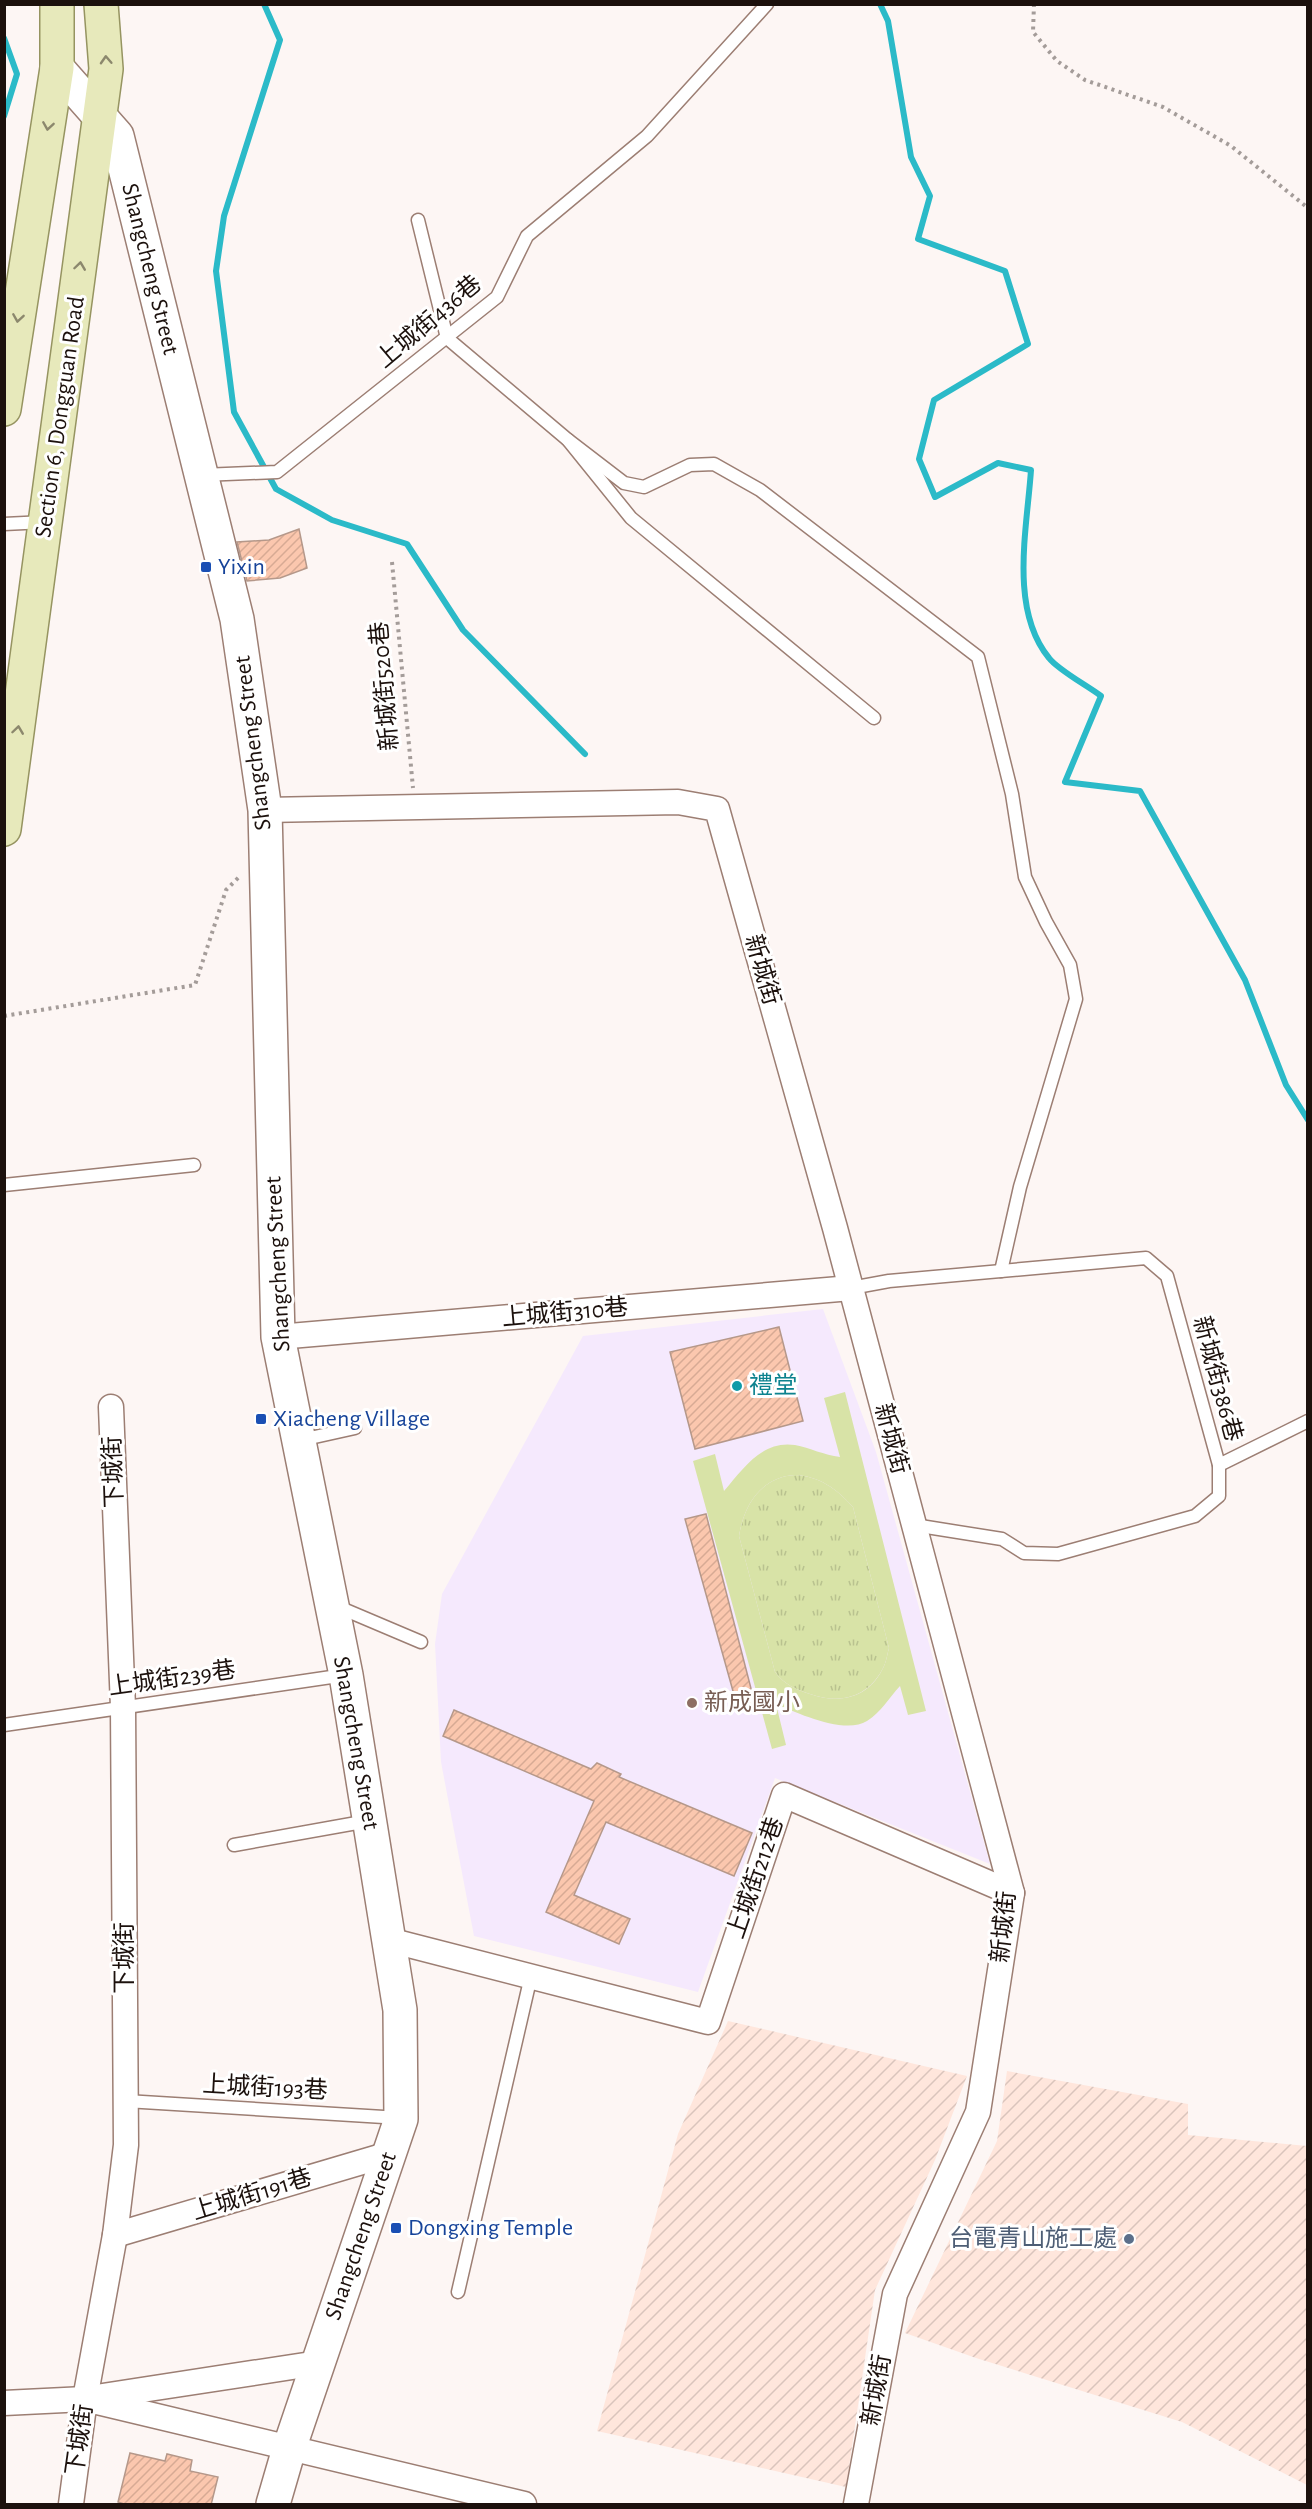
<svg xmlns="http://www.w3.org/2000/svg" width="1312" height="2509" viewBox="0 0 1312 2509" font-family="'Alegreya Sans','Noto Sans TC',sans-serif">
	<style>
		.industrial { fill: url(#industrial-furrows) }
		.education { fill: #f5e9fd }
		.grass { fill: url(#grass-tufts) }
		.pitch { fill: #d8e3a7; fill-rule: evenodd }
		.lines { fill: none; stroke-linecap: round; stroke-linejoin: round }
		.stream { stroke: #2bbac8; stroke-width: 6 }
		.building { fill: url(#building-hatch); stroke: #b5988a; stroke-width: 1.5 }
		.lane-casing { stroke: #9c7e73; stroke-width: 15 }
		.street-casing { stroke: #9c7e73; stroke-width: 27 }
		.secondary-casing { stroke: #9c7e73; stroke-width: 36 }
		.primary-casing { stroke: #969461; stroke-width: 36 }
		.path { stroke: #a49c99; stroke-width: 4; stroke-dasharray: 3 4.5; stroke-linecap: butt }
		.lane { stroke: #fff; stroke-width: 12 }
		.street { stroke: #fff; stroke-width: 24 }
		.secondary { stroke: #fff; stroke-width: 33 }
		.primary { stroke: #e7e9bb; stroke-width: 33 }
		.oneway { stroke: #8c886d }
		.transit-dot { fill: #1a4fb4; stroke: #fff; stroke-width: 2 }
		.culture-dot { fill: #0f9aa8; stroke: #fff; stroke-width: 2 }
		.education-dot { fill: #8d6e63; stroke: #fff; stroke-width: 2 }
		.service-dot { fill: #5c6f8a; stroke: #fff; stroke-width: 2 }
		.labels { text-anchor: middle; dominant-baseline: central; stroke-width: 6; stroke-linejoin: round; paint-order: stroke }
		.street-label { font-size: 24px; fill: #1c110d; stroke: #fff }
		.transit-label { font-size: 24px; fill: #164399; stroke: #fff; text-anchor: start }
		.culture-label { font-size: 24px; fill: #0d838f; stroke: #fff; text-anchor: start }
		.education-label { font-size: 24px; fill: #785e54; stroke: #fff; text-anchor: start }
		.service-label { font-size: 24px; fill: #4e5e75; stroke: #fff; text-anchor: end }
	</style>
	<defs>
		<pattern id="industrial-furrows" width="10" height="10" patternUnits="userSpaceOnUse" patternTransform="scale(1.5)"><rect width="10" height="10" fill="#ffe6dc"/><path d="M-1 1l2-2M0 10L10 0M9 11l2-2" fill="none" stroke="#dac4bc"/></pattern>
		<pattern id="grass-tufts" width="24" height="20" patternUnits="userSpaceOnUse" patternTransform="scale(1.5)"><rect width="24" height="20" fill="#d8e3a7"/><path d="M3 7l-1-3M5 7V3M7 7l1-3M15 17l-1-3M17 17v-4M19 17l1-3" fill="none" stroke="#b9c28f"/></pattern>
		<pattern id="building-hatch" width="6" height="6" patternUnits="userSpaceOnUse" patternTransform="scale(1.5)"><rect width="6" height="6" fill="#fbc7ae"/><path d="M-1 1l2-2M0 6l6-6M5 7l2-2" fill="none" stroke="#d7aa94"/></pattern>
	</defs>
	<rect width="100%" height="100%" fill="#fdf6f4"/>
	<g class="industrial">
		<path d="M728,2021L967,2076L935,2160L875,2290L846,2487L597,2431L678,2134Z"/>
		<path d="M1007,2071L1188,2104V2135L1307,2146V2485L1182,2422L976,2358L905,2333L997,2141Z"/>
	</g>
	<path class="education" d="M823,1309L876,1452L990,1864L775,1778L698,1992L474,1936L441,1762L435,1644L442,1594L583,1336Z"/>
	<path class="grass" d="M795,1475C819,1476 837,1489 853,1507L889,1648C887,1655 886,1664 882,1670C866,1699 838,1704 810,1694C795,1689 785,1685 775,1672L739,1536C744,1504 762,1477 795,1475Z"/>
	<path class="pitch" d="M845,1392L926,1711L908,1715L900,1686C889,1698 881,1712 867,1721C845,1735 797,1713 776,1704L786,1745L772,1749L693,1461L715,1454L724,1491C743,1469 762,1440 795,1445C810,1448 824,1455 840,1457L824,1398ZM795,1475C819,1476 837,1489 853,1507L889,1648C887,1655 886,1664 882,1670C867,1699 838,1704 810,1694C795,1689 785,1685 775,1672L739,1536C744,1504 762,1477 795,1475Z"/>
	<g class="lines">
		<g class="stream">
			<path d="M264,4L280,40L224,216L216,271L234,412L276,489L332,520L407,544L463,630L585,754"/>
			<path d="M880,4L888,21L911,157L930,196L918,239L1005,271L1028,344L934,400L919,459L935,497L998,463L1031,470C1027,529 1009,609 1049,658C1058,670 1088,686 1101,696L1065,782L1140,791L1245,980L1286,1085L1308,1120"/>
			<path d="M4,38L17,74L4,116"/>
		</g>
	</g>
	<g class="building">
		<path d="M299,529L307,568L280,578L247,581L237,542L269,540Z"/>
		<path d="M779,1327L803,1421L695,1449L670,1352Z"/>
		<path d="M706,1514L755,1704L738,1709L685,1519Z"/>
		<path d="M454,1710L591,1769L597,1763L621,1774L619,1777L752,1833L734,1876L606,1822L574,1895L630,1919L619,1944L546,1912L594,1801L443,1736Z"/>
		<path d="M130,2453L165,2461L167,2454L192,2460L190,2471L218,2477L211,2505H127L118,2502Z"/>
	</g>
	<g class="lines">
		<g class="lane-casing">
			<g id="lane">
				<path d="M418,220L447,338L568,440L631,518L874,718"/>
				<path d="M568,440L624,483L644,487L690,465L714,464L760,490L978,657L1012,794L1025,877L1046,922L1070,965L1076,999L1020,1187L1001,1271"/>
				<path d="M202,475L277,472L497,297L527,236L647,136L767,4"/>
				<path d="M4,524L45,522"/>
				<path d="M4,1185L194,1165"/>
				<path d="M851,1288L889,1281L1146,1258L1167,1276L1219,1465V1496L1195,1516L1058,1554L1024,1553L1002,1539L914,1525"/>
				<path d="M301,1440L355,1428"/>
				<path d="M1219,1465L1308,1421"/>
				<path d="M336,1606L421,1642"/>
				<path d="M4,1725L345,1675"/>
				<path d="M234,1845L368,1821"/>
				<path d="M126,2101L400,2118"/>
				<path d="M458,2292L531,1976"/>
			</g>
		</g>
		<g class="street-casing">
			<g id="street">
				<path d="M265,810L678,802L717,809L835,1228L1012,1893L978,2112L895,2294L856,2504"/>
				<path d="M278,1337L851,1288"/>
				<path d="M389,1940L708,2022L784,1795L1012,1893"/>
				<path d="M115,2235L389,2154"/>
				<path d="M96,2397L318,2363"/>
				<path d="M4,2403L85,2399L524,2504"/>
				<path d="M71,2504L85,2399L115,2235L126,2145L123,1707L111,1407"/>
			</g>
		</g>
		<g class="secondary-casing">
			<path id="secondary" d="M57,68L117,136L237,619L265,810L278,1337L346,1675L400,2010L401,2119L289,2449L273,2504"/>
		</g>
		<g class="primary-casing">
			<g id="primary">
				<path d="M4,409L57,68V4"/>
				<path d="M4,829L106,69L101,4"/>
			</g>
		</g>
		<g class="path">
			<path d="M1034,4L1033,32L1057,61L1085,80L1163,107L1231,146L1308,208"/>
			<path d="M392,562L413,788"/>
			<path d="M4,1016L195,985L226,890L241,875"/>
		</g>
		<use href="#lane" class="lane"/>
		<use href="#street" class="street"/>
		<use href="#secondary" class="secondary"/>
		<use href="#primary" class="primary"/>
	</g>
	<defs><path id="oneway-chevron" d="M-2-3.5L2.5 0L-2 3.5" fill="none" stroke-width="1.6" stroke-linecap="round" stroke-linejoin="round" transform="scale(1.5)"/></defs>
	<g class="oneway">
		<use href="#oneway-chevron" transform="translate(106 60) rotate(-93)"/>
		<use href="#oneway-chevron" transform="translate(48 126) rotate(99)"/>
		<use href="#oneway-chevron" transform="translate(80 266) rotate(-82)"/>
		<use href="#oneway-chevron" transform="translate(18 318) rotate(99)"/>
		<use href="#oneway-chevron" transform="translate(18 730) rotate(-82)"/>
	</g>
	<g class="transit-dot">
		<rect x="200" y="561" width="12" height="12" rx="3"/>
		<rect x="255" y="1413" width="12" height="12" rx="3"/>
		<rect x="390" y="2222" width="12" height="12" rx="3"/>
	</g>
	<circle class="culture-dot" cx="737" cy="1386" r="6"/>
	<circle class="education-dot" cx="692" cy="1703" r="6"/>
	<circle class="service-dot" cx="1129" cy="2239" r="6"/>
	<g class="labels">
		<g class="street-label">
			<text transform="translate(150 269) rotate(76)">Shangcheng Street</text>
			<text transform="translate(429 322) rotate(-40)">上城街436巷</text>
			<text transform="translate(60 417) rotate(-82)">Section 6, Dongguan Road</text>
			<text transform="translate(385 686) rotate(-95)">新城街520巷</text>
			<text transform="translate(253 743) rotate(-97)">Shangcheng Street</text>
			<text transform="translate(762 970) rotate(74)">新城街</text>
			<text transform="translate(278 1264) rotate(-93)">Shangcheng Street</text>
			<text transform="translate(565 1313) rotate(-5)">上城街310巷</text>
			<text transform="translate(1217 1379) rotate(75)">新城街386巷</text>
			<text transform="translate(891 1439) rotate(75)">新城街</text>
			<text transform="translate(114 1472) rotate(-92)">下城街</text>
			<text transform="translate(172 1679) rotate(-8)">上城街239巷</text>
			<text transform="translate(356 1743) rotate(80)">Shangcheng Street</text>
			<text transform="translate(756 1878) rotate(-71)">上城街212巷</text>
			<text transform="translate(1004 1927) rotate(-84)">新城街</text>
			<text transform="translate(125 1958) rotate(-90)">下城街</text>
			<text transform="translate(265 2088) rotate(3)">上城街193巷</text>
			<text transform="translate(252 2195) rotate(-17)">上城街191巷</text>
			<text transform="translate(361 2236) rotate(-71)">Shangcheng Street</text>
			<text transform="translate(877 2390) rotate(-80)">新城街</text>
			<text transform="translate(80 2440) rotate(-82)">下城街</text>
		</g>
		<g class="transit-label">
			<text x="218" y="567">Yixin</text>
			<text x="273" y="1419">Xiacheng Village</text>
			<text x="408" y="2228">Dongxing Temple</text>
		</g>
		<g class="culture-label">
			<text x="749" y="1386">禮堂</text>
		</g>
		<g class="education-label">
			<text x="704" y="1703">新成國小</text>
		</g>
		<g class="service-label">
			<text x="1117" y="2239">台電青山施工處</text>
		</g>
	</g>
	<rect width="1312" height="2509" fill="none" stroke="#1c110d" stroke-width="12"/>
</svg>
